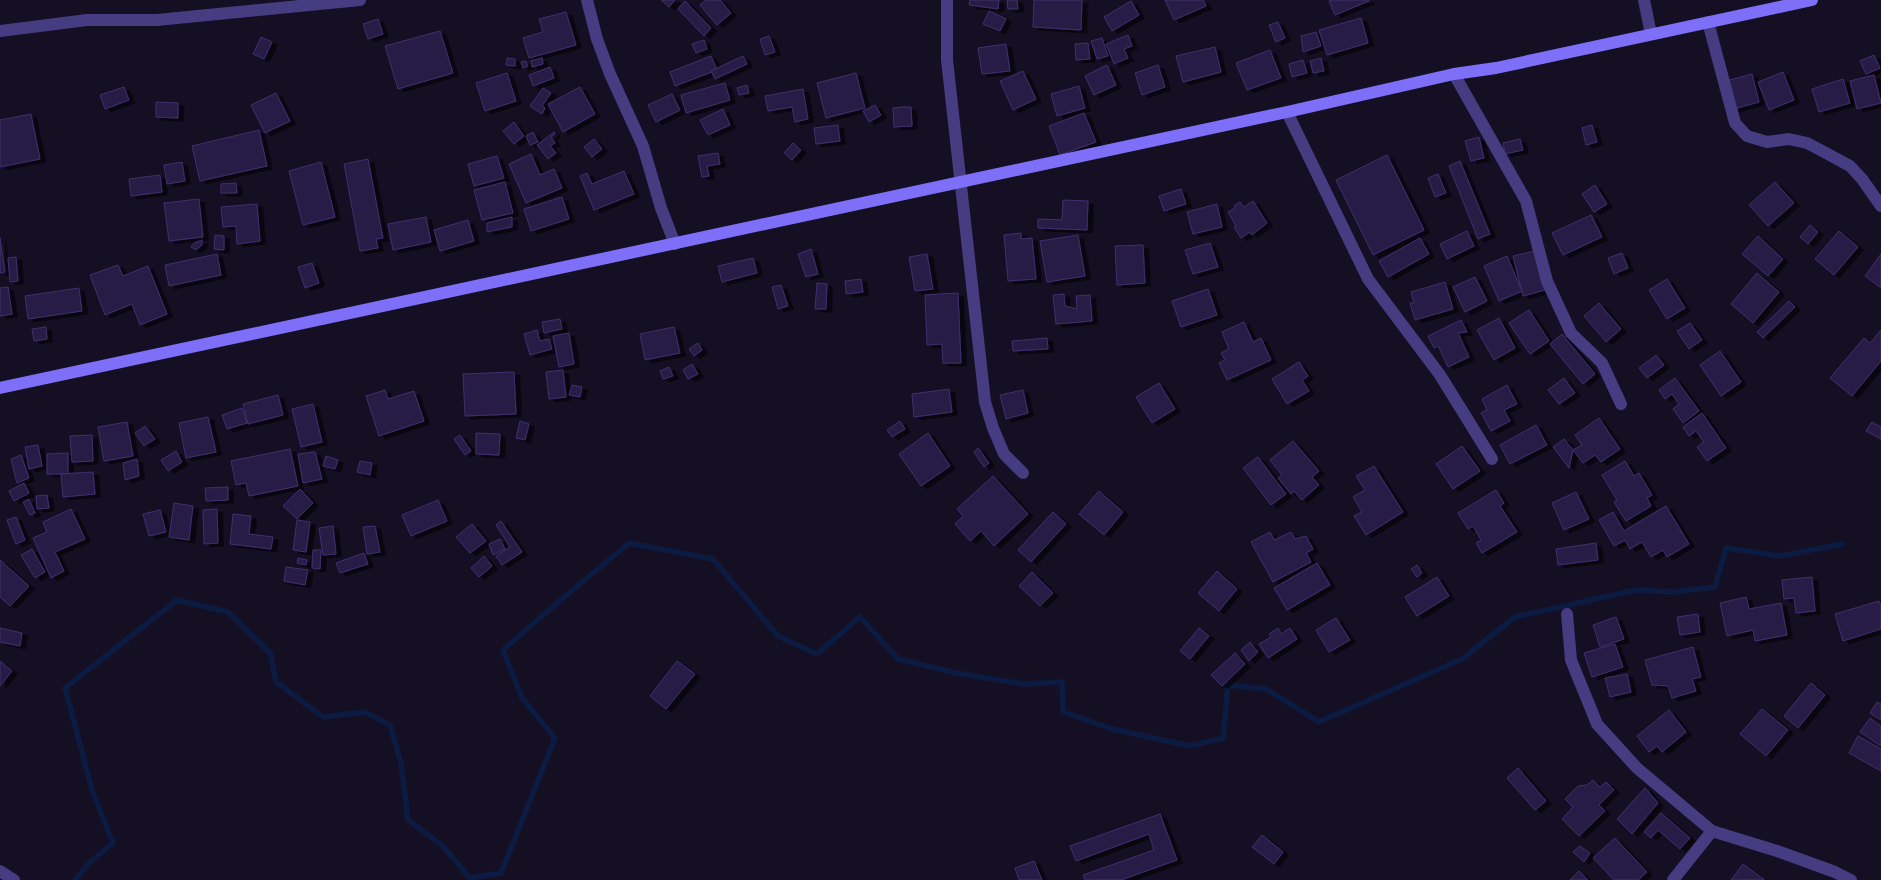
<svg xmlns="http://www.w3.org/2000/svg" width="1881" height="880" viewBox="0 0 1881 880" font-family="Rubik,sans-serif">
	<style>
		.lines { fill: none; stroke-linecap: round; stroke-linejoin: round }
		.stream { stroke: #0c1b41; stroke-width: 5.5 }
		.building { fill: #281c44; stroke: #412f6f; filter: url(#shadow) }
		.minor { stroke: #453c81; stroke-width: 12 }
		.tertiary { stroke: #453c81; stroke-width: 12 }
		.secondary { stroke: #7e6ff9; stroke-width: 12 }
	</style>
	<defs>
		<filter id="shadow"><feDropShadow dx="5.5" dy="3" stdDeviation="0" flood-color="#0009"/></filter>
	</defs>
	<rect width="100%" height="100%" fill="#150f24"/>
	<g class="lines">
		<path class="stream" d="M75,880L88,864L113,843L92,790L65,688L177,600L228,612L270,653L276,682L323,717L365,712L390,725L401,763L408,820L442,845L470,878L501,873L555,738L522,698L503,650L556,604L629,543L713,559L778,636L817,654L860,617L898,659L956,673L1024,684L1062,682L1063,712L1112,729L1190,746L1223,738L1228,685L1266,689L1319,722L1462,659L1515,617L1636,590L1672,592L1715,587L1726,548L1780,556L1842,544"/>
	</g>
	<g class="building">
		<path d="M661,0H675L669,7Z"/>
		<path d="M706,0H720L731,13L717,25L700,5Z"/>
		<path d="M970,0H999L998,9L969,5Z"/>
		<path d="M1007,0H1017L1018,9H1008Z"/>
		<path d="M1034,0H1082L1081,30L1033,27Z"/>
		<path d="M1165,0H1203L1206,6L1174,20Z"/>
		<path d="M1333,0H1369V1L1335,15L1329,1Z"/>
		<path d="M685,1L711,28L704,36L678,9Z"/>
		<path d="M1131,1L1139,15L1112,31L1104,17Z"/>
		<path d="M989,11L1006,19L1000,31L983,24Z"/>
		<path d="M566,12L576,45L529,58L523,38L543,32L539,19Z"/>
		<path d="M1361,18L1368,43L1327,55L1319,30Z"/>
		<path d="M378,19L383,34L368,39L363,24Z"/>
		<path d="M1278,22L1285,38L1276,42L1269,25Z"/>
		<path d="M440,31L453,73L398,89L385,46Z"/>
		<path d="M1316,32L1321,46L1303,52L1301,36Z"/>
		<path d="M1128,35L1132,46L1124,49L1128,58L1114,64L1106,44Z"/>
		<path d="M769,36L775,52L765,55L760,39Z"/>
		<path d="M261,37L272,42L264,59L253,54Z"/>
		<path d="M1102,38L1108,56L1097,59L1091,41Z"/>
		<path d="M704,40L707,49L696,53L692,44Z"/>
		<path d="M1088,43L1090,59L1076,60L1075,44Z"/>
		<path d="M1006,44L1010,71L982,74L978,48Z"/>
		<path d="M1215,47L1221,72L1183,82L1176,56Z"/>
		<path d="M1270,50L1281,78L1247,90L1236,63Z"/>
		<path d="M1874,55L1880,68L1866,74L1860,61Z"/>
		<path d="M711,56L717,70L675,86L670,72Z"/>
		<path d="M743,56L747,64L715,79L711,71Z"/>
		<path d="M507,58L515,59V66L506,65Z"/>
		<path d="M542,58L543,64L532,67L531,61Z"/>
		<path d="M1321,58L1324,71L1313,73L1310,61Z"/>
		<path d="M1303,60L1307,73L1292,77L1289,64Z"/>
		<path d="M526,61L528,66L523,68L521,62Z"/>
		<path d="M1107,65L1116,85L1094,95L1085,76Z"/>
		<path d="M1158,65L1165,87L1142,95L1135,73Z"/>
		<path d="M550,67L554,78L533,86L529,75Z"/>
		<path d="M1023,71L1036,99L1013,110L1000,81Z"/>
		<path d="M1783,72L1794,100L1769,110L1758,82Z"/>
		<path d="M507,73L516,101L485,111L476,83Z"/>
		<path d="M856,73L865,108L826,118L817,83Z"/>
		<path d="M1752,74L1759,102L1734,109L1726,81Z"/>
		<path d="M1874,75L1881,103L1857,109L1850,81Z"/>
		<path d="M1843,79L1850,103L1819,112L1812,89Z"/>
		<path d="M725,83L730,100L686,113L681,95Z"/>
		<path d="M747,85L749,93L739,95L737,88Z"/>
		<path d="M1079,86L1085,108L1057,116L1051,94Z"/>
		<path d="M124,87L129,100L105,109L100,95Z"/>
		<path d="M580,87L595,114L563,132L548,104Z"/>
		<path d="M543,88L551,93L542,106L545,108L542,114L530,106Z"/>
		<path d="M803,89L808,119L795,122L792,107L768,111L765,96Z"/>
		<path d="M276,93L290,121L265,133L251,105Z"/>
		<path d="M672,94L680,110L656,122L648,105Z"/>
		<path d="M156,102L178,103V118L156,117Z"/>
		<path d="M875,105L881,115L869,122L863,111Z"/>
		<path d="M903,107H911L912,126L894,127L893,108Z"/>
		<path d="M723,109L730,125L708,135L700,120Z"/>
		<path d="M1084,113L1096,142L1060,155L1049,126Z"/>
		<path d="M31,114L40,159L0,167V120Z"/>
		<path d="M514,122L524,136L514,144L503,131Z"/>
		<path d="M838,125L840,141L816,144L814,128Z"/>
		<path d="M1592,125L1597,142L1586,145L1582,128Z"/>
		<path d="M259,130L267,166L200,181L192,146Z"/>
		<path d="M533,132L538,142L530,145L526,136Z"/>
		<path d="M554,132L555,134L551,137L555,143L550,146L556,153L548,159L537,145Z"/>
		<path d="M1479,137L1484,158L1471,161L1465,141Z"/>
		<path d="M594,139L602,149L592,157L584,147Z"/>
		<path d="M1520,139L1523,150L1505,154L1503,143Z"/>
		<path d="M793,143L801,150L792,160L784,153Z"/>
		<path d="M718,153L720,164L707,166L709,176L702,177L698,156Z"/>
		<path d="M531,154L540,175L554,169L562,188L526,203L509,164Z"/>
		<path d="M1387,155L1424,230L1373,255L1336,180Z"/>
		<path d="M497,156L504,178L474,186L468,164Z"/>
		<path d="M368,159L383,238L376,239L378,248L360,251L344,164Z"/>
		<path d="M1460,161L1490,234L1478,239L1449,166Z"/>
		<path d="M182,162L185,181L167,184L164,165Z"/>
		<path d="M321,162L335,217L303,225L289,171Z"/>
		<path d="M624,171L634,194L594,210L580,176L587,173L592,184Z"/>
		<path d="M1438,174L1446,193L1435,197L1428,178Z"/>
		<path d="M160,175L162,192L131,196L129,179Z"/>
		<path d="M505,182L513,213L482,220L474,190Z"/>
		<path d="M1775,182L1794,203L1768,226L1749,205Z"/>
		<path d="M236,183L237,193H221V184Z"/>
		<path d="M1595,185L1607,204L1594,212L1582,194Z"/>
		<path d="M1181,189L1186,204L1164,211L1159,196Z"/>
		<path d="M562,197L569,219L531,231L524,209Z"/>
		<path d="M199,199L203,237L169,241L164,203Z"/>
		<path d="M1063,200L1088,201L1087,230L1038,228V219L1062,220Z"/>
		<path d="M1253,201L1267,223L1252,235L1250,232L1241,238L1234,227L1236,226L1228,212L1235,208L1234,206L1240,202L1244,207Z"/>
		<path d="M257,204L260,241L237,244L236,226L223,227L221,207Z"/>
		<path d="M1217,204L1222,227L1193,234L1187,212Z"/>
		<path d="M1591,215L1602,237L1563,255L1552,233Z"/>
		<path d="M426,217L431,242L393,250L388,224Z"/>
		<path d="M512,217V227L487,232V223Z"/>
		<path d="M468,220L474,241L440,251L434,230Z"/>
		<path d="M1810,225L1818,232L1808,244L1800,237Z"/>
		<path d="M1467,231L1474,246L1447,259L1440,244Z"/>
		<path d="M1839,231L1858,247L1834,275L1815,259Z"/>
		<path d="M1021,233V239L1032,238L1036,279L1008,281L1004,235Z"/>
		<path d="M215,235L224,236V250L214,249Z"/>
		<path d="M1078,235L1085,276L1047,282L1040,241Z"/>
		<path d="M1758,236L1783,259L1768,276L1742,254Z"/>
		<path d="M0,238L5,272L0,273Z"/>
		<path d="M1420,238L1429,254L1388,277L1379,261Z"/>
		<path d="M202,240V245L196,250L191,247L194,243Z"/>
		<path d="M1210,243L1218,267L1193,274L1185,250Z"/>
		<path d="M1143,245L1145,283L1117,285L1115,246Z"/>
		<path d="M811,249L818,274L806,277L798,254Z"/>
		<path d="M1535,251L1545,290L1523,296L1513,256Z"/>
		<path d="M1622,253L1628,268L1614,274L1608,258Z"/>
		<path d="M217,254L221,275L169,286L165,265Z"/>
		<path d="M927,254L933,289L915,291L909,257Z"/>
		<path d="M1881,254V288L1865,276Z"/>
		<path d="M1507,256L1522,291L1499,301L1484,266Z"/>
		<path d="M16,257L18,281L10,282L8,258Z"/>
		<path d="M753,258L757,273L722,282L718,266Z"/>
		<path d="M312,263L319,283L305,288L298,267Z"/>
		<path d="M118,265L123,276L148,266L167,314L140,325L132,304L105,315L90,275Z"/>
		<path d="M1757,273L1779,292L1753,323L1731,304Z"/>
		<path d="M1475,277L1487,301L1465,312L1453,287Z"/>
		<path d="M861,279L863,292L846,294L845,281Z"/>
		<path d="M1667,279L1685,308L1667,319L1649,290Z"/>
		<path d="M1445,282L1453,309L1415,320L1410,303H1414L1411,292Z"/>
		<path d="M817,283L827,284L826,309H815Z"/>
		<path d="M781,285L788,306L778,309L772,287Z"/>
		<path d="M8,287L12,314L0,316V288Z"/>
		<path d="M79,288L82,311L28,319L25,296Z"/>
		<path d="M1208,289L1217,315L1181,327L1172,301Z"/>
		<path d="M958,293L961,363H943L942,344L927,345L925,295Z"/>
		<path d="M1064,294L1065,306L1077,309L1076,296L1090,295L1092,321L1056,324L1053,295Z"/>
		<path d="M1789,301L1795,307L1763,338L1757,332Z"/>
		<path d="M1599,303L1621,329L1606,342L1584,316Z"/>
		<path d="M1529,310L1549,341L1530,354L1509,323Z"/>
		<path d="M1499,318L1515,348L1494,360L1477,330Z"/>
		<path d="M560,319L562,329L544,333L542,322Z"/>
		<path d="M1461,320L1467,332L1458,333L1469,357L1448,367L1438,346L1434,348L1428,336Z"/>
		<path d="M1244,322L1253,342L1261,338L1271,360L1227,380L1219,363L1225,360L1221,353L1229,349L1222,332Z"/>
		<path d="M1690,323L1702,340L1689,349L1677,331Z"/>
		<path d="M46,327L47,339L34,341L32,329Z"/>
		<path d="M674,327L680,353L645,360L640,334Z"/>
		<path d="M537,330L540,341L549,339L552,349L530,355L524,334Z"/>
		<path d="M1881,330V361L1852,396L1830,378L1864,338L1870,343Z"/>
		<path d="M569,333L574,364L559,367L553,336Z"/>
		<path d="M1562,334L1595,374L1583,384L1550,344Z"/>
		<path d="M1047,338L1048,349L1013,351L1012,341Z"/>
		<path d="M698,343L702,350L694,356L689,349Z"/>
		<path d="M1720,351L1741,382L1721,396L1700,365Z"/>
		<path d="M1656,355L1664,365L1647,378L1639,368Z"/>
		<path d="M1299,362L1308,376L1302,380L1309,391L1287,404L1272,379Z"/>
		<path d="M692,364L698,374L688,379L683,370Z"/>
		<path d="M669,367L673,376L663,379L660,371Z"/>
		<path d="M563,370L566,397L549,399L546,372Z"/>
		<path d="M514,372L516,414L465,416L463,374Z"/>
		<path d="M1564,378L1575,393L1559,404L1548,390Z"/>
		<path d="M1675,378L1699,411L1683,423L1673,409L1679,404L1672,394L1665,399L1659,390Z"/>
		<path d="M1159,383L1175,409L1152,423L1136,397Z"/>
		<path d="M572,385L582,387L580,397L569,395Z"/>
		<path d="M1507,385L1517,404L1504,410L1510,421L1491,431L1481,413L1487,410L1482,399Z"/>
		<path d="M949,389L952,412L914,417L912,394Z"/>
		<path d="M385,390L388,399L414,391L424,421L379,436L366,396Z"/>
		<path d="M1023,390L1028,413L1006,419L1000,395Z"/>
		<path d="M278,395L283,415L248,424L243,404Z"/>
		<path d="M313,404L322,442L301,447L292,409Z"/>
		<path d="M242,408L247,423L227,429L222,415Z"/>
		<path d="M1702,413L1726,448L1707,461L1697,447L1704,442L1696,431L1689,436L1683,427Z"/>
		<path d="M208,417L216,452L186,458L179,423Z"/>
		<path d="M1599,418L1620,449L1601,462L1595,455L1583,463L1573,450L1582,445L1575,435Z"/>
		<path d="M520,421L529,424L525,440L516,438Z"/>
		<path d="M900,421L905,429L892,437L887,430Z"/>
		<path d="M127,422L133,456L104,461L98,427Z"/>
		<path d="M1872,422L1881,427V439L1866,431Z"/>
		<path d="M1536,425L1547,445L1510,464L1500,445Z"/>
		<path d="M145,426L155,439L144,446L135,433Z"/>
		<path d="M476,433L500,434L499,455L476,454Z"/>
		<path d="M928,433L950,466L921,486L899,454Z"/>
		<path d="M92,435L93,461L72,462L70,436Z"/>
		<path d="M460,435L471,451L465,455L454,439Z"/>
		<path d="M1564,439L1573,450L1569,468L1553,447Z"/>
		<path d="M1293,441L1319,471L1312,477L1319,485L1302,500L1294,491L1291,494L1278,478L1282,475L1270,460Z"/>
		<path d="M38,445L42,466L29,469L25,447Z"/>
		<path d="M1462,446L1480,471L1453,489L1436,464Z"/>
		<path d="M978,448L989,463L984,467L974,452Z"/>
		<path d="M290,449L298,486L249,496L246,483L236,485L231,461Z"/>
		<path d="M176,451L182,462L168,471L161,460Z"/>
		<path d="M315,452L322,479L303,483L298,454Z"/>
		<path d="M68,453V474H47V454Z"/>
		<path d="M21,455L29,478L17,483L11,459Z"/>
		<path d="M326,456L338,460L335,469L323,466Z"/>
		<path d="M1258,457L1286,494L1271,505L1243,468Z"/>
		<path d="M137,459L139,476L125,480L123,463Z"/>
		<path d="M360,461L372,463L370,475L357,472Z"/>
		<path d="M1625,461L1634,476L1639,473L1652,495L1647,498L1651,506L1626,521L1614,502L1617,500L1602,475Z"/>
		<path d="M1374,466L1403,512L1366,535L1354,516L1362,512L1353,497L1365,490L1356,476Z"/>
		<path d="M93,472L95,494L63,497L61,474Z"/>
		<path d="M993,476L1028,514L994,546L981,531L970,541L955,524L963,516L957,509Z"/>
		<path d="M24,483L29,493L14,501L9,491Z"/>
		<path d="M228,487V500L206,501L205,488Z"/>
		<path d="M300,489L313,503L297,519L283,506Z"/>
		<path d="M1496,490L1504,503L1500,506L1517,532L1482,553L1476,543L1481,540L1473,526L1468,529L1458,513Z"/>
		<path d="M1099,491L1123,512L1104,535L1079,514Z"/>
		<path d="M1576,492L1589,519L1564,530L1552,503Z"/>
		<path d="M47,495L49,508L37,509L36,496Z"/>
		<path d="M29,499L35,513L30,515L23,502Z"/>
		<path d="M438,500L447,521L411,536L402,515Z"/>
		<path d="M174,503L193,506L189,540L169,537Z"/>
		<path d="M1666,506L1689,544L1667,557L1663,550L1651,557L1642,542L1630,549L1625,540L1614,546L1599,520L1613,512L1624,531Z"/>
		<path d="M71,509L85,539L55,552L64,571L51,578L33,538L47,532L43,522Z"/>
		<path d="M217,509L218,543L204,544L203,510Z"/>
		<path d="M160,510L166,532L149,536L143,514Z"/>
		<path d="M1053,512L1066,524L1031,562L1018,550Z"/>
		<path d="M233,514L251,516L249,534L273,537L271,549L230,544Z"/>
		<path d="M16,517L25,540L16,544L7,520Z"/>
		<path d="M297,520L310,522L306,552L293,550Z"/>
		<path d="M501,521L522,552L502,565L496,556L510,547L496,525Z"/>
		<path d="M472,524L486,541L470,553L456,537Z"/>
		<path d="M333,526L336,554L323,555L319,528Z"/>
		<path d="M375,526L380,552L367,554L363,527Z"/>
		<path d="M1270,532L1274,540L1291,532L1295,539L1306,536L1313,549L1306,553L1311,562L1273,582L1251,542Z"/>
		<path d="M500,539L505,549L493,555L489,544Z"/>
		<path d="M1596,543L1598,560L1558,565L1556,549Z"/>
		<path d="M32,549L45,572L35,578L21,555Z"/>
		<path d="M313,550H321L320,569L312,568Z"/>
		<path d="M364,553L368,564L340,573L336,563Z"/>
		<path d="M484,556L492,566L479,577L471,568Z"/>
		<path d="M298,558L307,560L306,565L297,563Z"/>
		<path d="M0,560L29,586L10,606L0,597Z"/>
		<path d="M1317,563L1330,585L1287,610L1274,588Z"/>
		<path d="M1417,565L1422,573L1417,577L1411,569Z"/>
		<path d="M286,567L308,570L305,585L284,581Z"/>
		<path d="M1217,571L1237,589L1219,611L1198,593Z"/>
		<path d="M1032,572L1053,593L1040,606L1019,586Z"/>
		<path d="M1437,577L1449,596L1417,616L1405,597Z"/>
		<path d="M1812,577L1815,611L1796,613L1794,598L1784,599L1782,580Z"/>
		<path d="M1746,597L1749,609L1781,603L1787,635L1755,641L1753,630L1727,636L1720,603Z"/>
		<path d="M1879,601L1881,606V629L1843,641L1835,614Z"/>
		<path d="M1698,614L1700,632L1680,635L1677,617Z"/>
		<path d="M1616,617L1624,639L1600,647L1593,625Z"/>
		<path d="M1336,618L1350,640L1329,652L1316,630Z"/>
		<path d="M0,628L22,633L20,646L0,642Z"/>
		<path d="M1199,628L1209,636L1190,659L1180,651Z"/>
		<path d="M1278,628L1281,634L1290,628L1297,639L1268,658L1259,644L1271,637L1269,634Z"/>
		<path d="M1250,642L1258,652L1249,661L1241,650Z"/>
		<path d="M1615,644L1623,667L1592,677L1584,653Z"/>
		<path d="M1693,647L1701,677L1692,679L1696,691L1672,698L1668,686L1652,685L1645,660Z"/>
		<path d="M1235,653L1245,664L1222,686L1211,675Z"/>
		<path d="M0,661L12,671L0,686Z"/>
		<path d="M677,661L695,674L666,709L650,696Z"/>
		<path d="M1627,674L1631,692L1610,697L1605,678Z"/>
		<path d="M1811,683L1825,695L1798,728L1784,716Z"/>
		<path d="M1877,702L1881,704V720L1870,713Z"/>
		<path d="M1762,709L1788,730L1766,756L1740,734Z"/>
		<path d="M1669,710L1686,732L1662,752L1657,746L1649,752L1637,736Z"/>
		<path d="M1870,718L1881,726V746L1860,732Z"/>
		<path d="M1858,736L1881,749V771L1849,753Z"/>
		<path d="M1518,768L1546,801L1535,810L1507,778Z"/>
		<path d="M1593,780L1600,787L1606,782L1614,790L1599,805L1605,811L1579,836L1562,819L1573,807L1565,799L1578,786L1587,785Z"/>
		<path d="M1645,788L1658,803L1632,834L1617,819Z"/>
		<path d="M1661,813L1690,838L1680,849L1658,830L1651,838L1644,832Z"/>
		<path d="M1160,814L1177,860L1121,880H1085L1083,875L1154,850L1149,834L1076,861L1070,846Z"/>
		<path d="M1262,835L1283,852L1274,864L1252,847Z"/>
		<path d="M1615,838L1647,872L1638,880H1614L1593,858Z"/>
		<path d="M1580,846L1590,853L1584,862L1573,852Z"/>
		<path d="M1034,861L1042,880H1019L1015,868Z"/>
		<path d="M1743,864L1765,880H1731Z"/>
		<path d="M1579,871L1588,880H1570Z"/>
	</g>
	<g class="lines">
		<g class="minor">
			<path d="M587,0L597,39L610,74L643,146L661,208L675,244"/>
			<path d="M947,0V60L985,402L993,428L1004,454L1023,473"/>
			<path d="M1644,0L1651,34"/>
			<path d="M1708,22L1735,123L1747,136L1767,142L1789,139L1807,143L1826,153L1850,166L1862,179L1881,206"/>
			<path d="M0,31L87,20H157L360,0"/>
			<path d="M1454,74L1526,201L1547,281L1571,333L1602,363L1621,404"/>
			<path d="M1287,112L1368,279L1440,375L1492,459"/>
			<path d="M1567,614L1571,660L1597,724L1637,768L1712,831L1777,851L1835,872L1851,880"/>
			<path d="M1673,880L1712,831"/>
		</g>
		<path class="tertiary" d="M0,871L14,880"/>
		<path class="secondary" d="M0,388L1287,112L1454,74L1496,68L1812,0"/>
	</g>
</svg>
